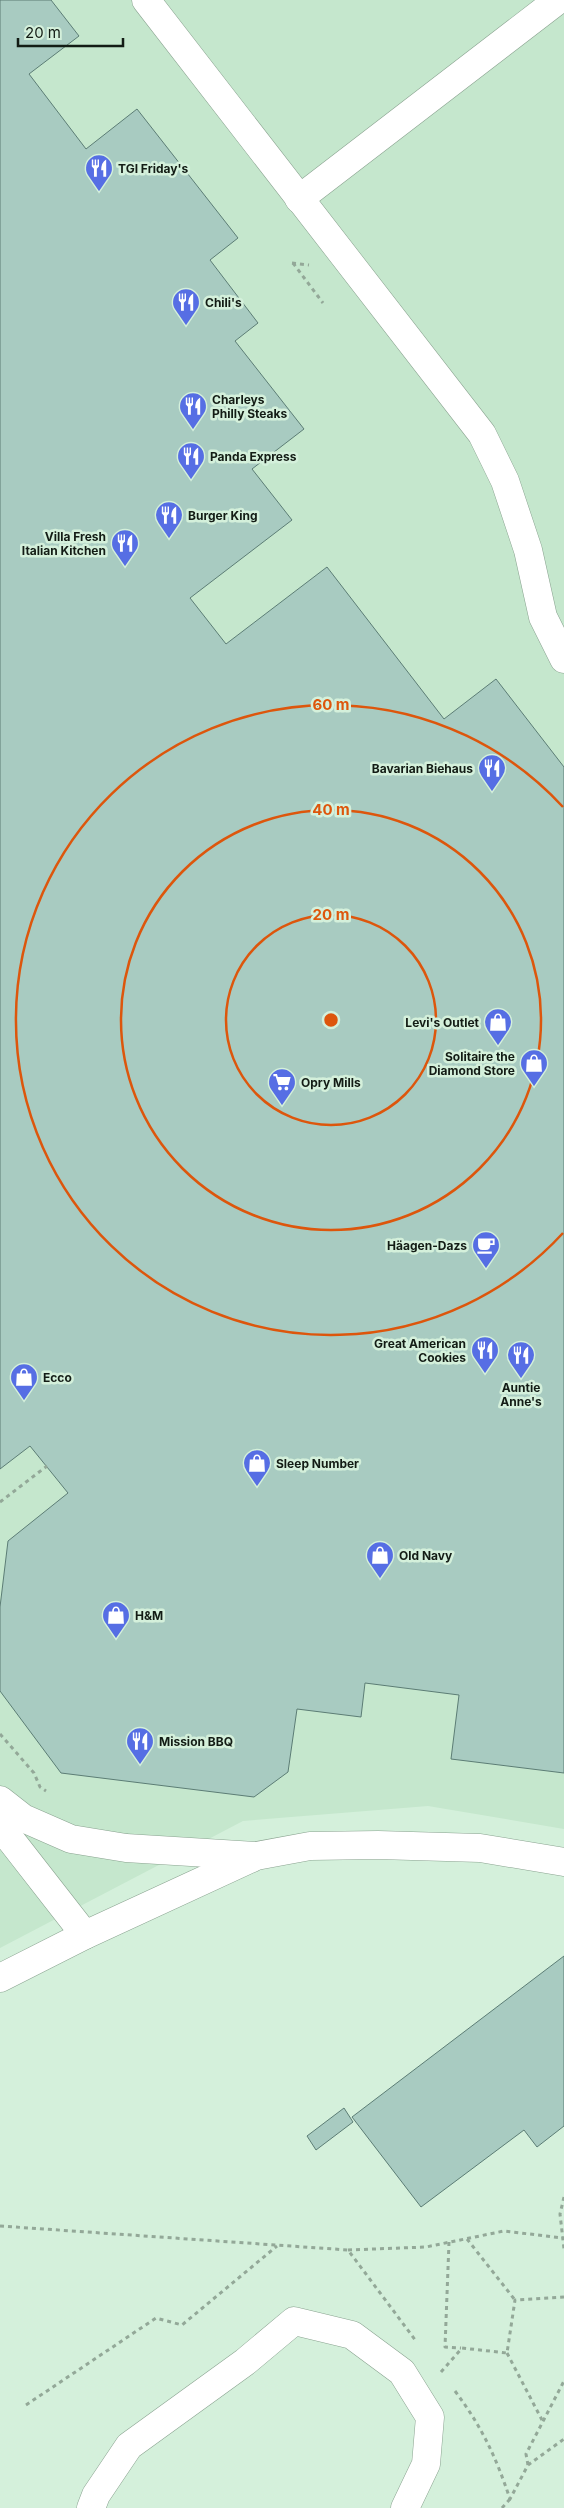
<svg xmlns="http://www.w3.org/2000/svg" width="564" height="2508" viewBox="0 0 564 2508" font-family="Inter,sans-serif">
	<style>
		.built { fill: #c5e7cd }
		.building { fill: #a8cbc1; stroke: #5c7d75 }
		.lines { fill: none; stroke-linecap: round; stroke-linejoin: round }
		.minor-casing { stroke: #8aa390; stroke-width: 29 }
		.path { stroke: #93a898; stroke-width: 3; stroke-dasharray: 4 4; stroke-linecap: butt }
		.minor { stroke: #fff; stroke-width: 28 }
		.ring { fill: none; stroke: #dd560c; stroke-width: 2.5 }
		.labels { text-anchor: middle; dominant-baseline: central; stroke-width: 5; stroke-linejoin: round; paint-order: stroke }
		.poi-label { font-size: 12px; font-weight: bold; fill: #131c15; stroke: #d4f0db; text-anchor: start }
		.centre { fill: #dd560c; stroke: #d4f0db; stroke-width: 2.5 }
		.ring-label { font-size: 15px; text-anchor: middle; font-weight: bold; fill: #dd560c; stroke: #d4f0db; stroke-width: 5; stroke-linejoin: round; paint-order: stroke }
	</style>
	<rect width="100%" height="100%" fill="#d4f0db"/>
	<path class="built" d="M0,0H564V1829L428,1806L243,1821L0,1948Z"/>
	<g class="building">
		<path d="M0,0H51L79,36L29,74L86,149L137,109L238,238L210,260L258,323L235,341L304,429L252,469L292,520L190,598L226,644L327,567L444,719L496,679L564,767V1773L451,1759L459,1695L365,1683L361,1717L297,1709L288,1772L254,1797L61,1773L0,1691V1607L8,1541L68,1493L30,1446L0,1469Z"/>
		<path d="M564,1956V2126L537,2147L524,2130L421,2207L352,2117Z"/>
		<path d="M344,2108L353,2122L316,2150L307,2136Z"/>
	</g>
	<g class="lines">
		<g class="minor-casing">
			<g id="minor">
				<path d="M146,0L482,434L505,481L528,550L543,617L564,659"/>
				<path d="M299,199L558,0"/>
				<path d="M0,1800L23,1818L71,1839L126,1848L256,1856L310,1846L378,1845L480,1848L564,1862"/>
				<path d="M0,1826L85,1935"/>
				<path d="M0,1978L85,1935L252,1858"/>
				<path d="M91,2508L96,2495L129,2446L245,2362L294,2321L352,2335L402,2372L430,2417L426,2464L405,2508"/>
			</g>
		</g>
		<g class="path">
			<path d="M292,263L309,265"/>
			<path d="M293,263L323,303"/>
			<path d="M0,1502L47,1466"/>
			<path d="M0,1734L34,1773L40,1787L46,1791"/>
			<path d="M564,2197L560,2214L564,2249"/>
			<path d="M0,2226L348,2250L416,2341"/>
			<path d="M467,2239L515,2300"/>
			<path d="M449,2242L445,2347L461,2348"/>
			<path d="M348,2250L426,2247L504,2231L563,2238"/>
			<path d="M507,2353L542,2420"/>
			<path d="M441,2372L462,2348L507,2353L515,2300L564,2297"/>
			<path d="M455,2391C482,2427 496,2457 510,2499L528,2465L564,2439"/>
			<path d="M26,2405L156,2318L182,2325L277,2246"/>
			<path d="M528,2465L526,2454L564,2381"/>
			<path d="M502,2508L510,2499"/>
		</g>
		<use href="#minor" class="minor"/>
	</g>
	<g class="ring">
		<circle cx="331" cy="1020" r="105"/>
		<circle cx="331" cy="1020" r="210"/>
		<path d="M563 1233A315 315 0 1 1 563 807"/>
	</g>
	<defs>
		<g id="restaurant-pin" transform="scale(1.4375)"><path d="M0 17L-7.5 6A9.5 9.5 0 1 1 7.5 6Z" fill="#566ee4" stroke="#d4f0db"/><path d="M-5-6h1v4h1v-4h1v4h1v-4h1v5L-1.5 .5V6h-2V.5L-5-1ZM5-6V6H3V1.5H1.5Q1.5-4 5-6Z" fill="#fff"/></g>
		<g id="shop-pin" transform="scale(1.4375)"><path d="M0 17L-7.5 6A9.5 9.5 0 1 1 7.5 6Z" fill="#566ee4" stroke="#d4f0db"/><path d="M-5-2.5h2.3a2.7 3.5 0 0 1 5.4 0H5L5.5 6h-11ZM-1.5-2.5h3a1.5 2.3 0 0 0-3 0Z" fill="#fff"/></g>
		<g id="supermarket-pin" transform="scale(1.4375)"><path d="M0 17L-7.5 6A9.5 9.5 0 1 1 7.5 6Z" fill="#566ee4" stroke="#d4f0db"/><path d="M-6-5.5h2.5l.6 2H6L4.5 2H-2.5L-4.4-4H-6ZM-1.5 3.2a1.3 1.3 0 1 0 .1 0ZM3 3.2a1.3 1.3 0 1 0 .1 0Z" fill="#fff"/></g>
		<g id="cafe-pin" transform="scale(1.4375)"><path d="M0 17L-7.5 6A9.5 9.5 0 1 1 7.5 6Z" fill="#566ee4" stroke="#d4f0db"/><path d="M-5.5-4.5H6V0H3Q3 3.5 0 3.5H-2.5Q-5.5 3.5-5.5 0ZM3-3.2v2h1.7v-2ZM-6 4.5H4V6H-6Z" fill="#fff"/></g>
	</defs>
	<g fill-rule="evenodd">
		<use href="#restaurant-pin" x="99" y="168"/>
		<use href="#restaurant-pin" x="186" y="302"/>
		<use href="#restaurant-pin" x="193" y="406"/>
		<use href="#restaurant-pin" x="191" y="456"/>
		<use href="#restaurant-pin" x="169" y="515"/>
		<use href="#restaurant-pin" x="125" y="543"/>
		<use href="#restaurant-pin" x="492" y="768"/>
		<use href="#shop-pin" x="498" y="1022"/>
		<use href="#shop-pin" x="534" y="1063"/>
		<use href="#supermarket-pin" x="282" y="1082"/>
		<use href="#cafe-pin" x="486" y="1245"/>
		<use href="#restaurant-pin" x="485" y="1350"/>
		<use href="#restaurant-pin" x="521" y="1355"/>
		<use href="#shop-pin" x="24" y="1377"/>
		<use href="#shop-pin" x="257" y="1463"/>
		<use href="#shop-pin" x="380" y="1555"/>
		<use href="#shop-pin" x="116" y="1615"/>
		<use href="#restaurant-pin" x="140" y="1741"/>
	</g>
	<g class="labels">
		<g class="poi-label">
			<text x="118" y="168">TGI Friday's</text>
			<text x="205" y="302">Chili's</text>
			<text x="212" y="399">Charleys<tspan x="212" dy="14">Philly Steaks</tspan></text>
			<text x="210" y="456">Panda Express</text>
			<text x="188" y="515">Burger King</text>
			<text x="106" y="536" text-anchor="end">Villa Fresh<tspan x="106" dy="14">Italian Kitchen</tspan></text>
			<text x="473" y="768" text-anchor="end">Bavarian Biehaus</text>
			<text x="479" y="1022" text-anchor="end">Levi's Outlet</text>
			<text x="515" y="1056" text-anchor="end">Solitaire the<tspan x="515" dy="14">Diamond Store</tspan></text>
			<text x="301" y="1082">Opry Mills</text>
			<text x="467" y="1245" text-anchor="end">Häagen-Dazs</text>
			<text x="466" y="1343" text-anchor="end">Great American<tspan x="466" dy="14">Cookies</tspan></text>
			<text x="43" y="1377">Ecco</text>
			<text x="521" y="1387" text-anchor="middle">Auntie<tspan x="521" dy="14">Anne's</tspan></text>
			<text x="276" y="1463">Sleep Number</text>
			<text x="399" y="1555">Old Navy</text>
			<text x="135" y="1615">H&amp;M</text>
			<text x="159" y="1741">Mission BBQ</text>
		</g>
	</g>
	<circle cx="331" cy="1020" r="8" class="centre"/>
	<g class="ring-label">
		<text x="331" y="710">60 m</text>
		<text x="331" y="815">40 m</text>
		<text x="331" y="920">20 m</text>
	</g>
	<path d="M18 38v8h105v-8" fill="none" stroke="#131c15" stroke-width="2.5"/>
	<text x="25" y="38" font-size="15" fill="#131c15" stroke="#d4f0db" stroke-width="4" paint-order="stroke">20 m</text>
</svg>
